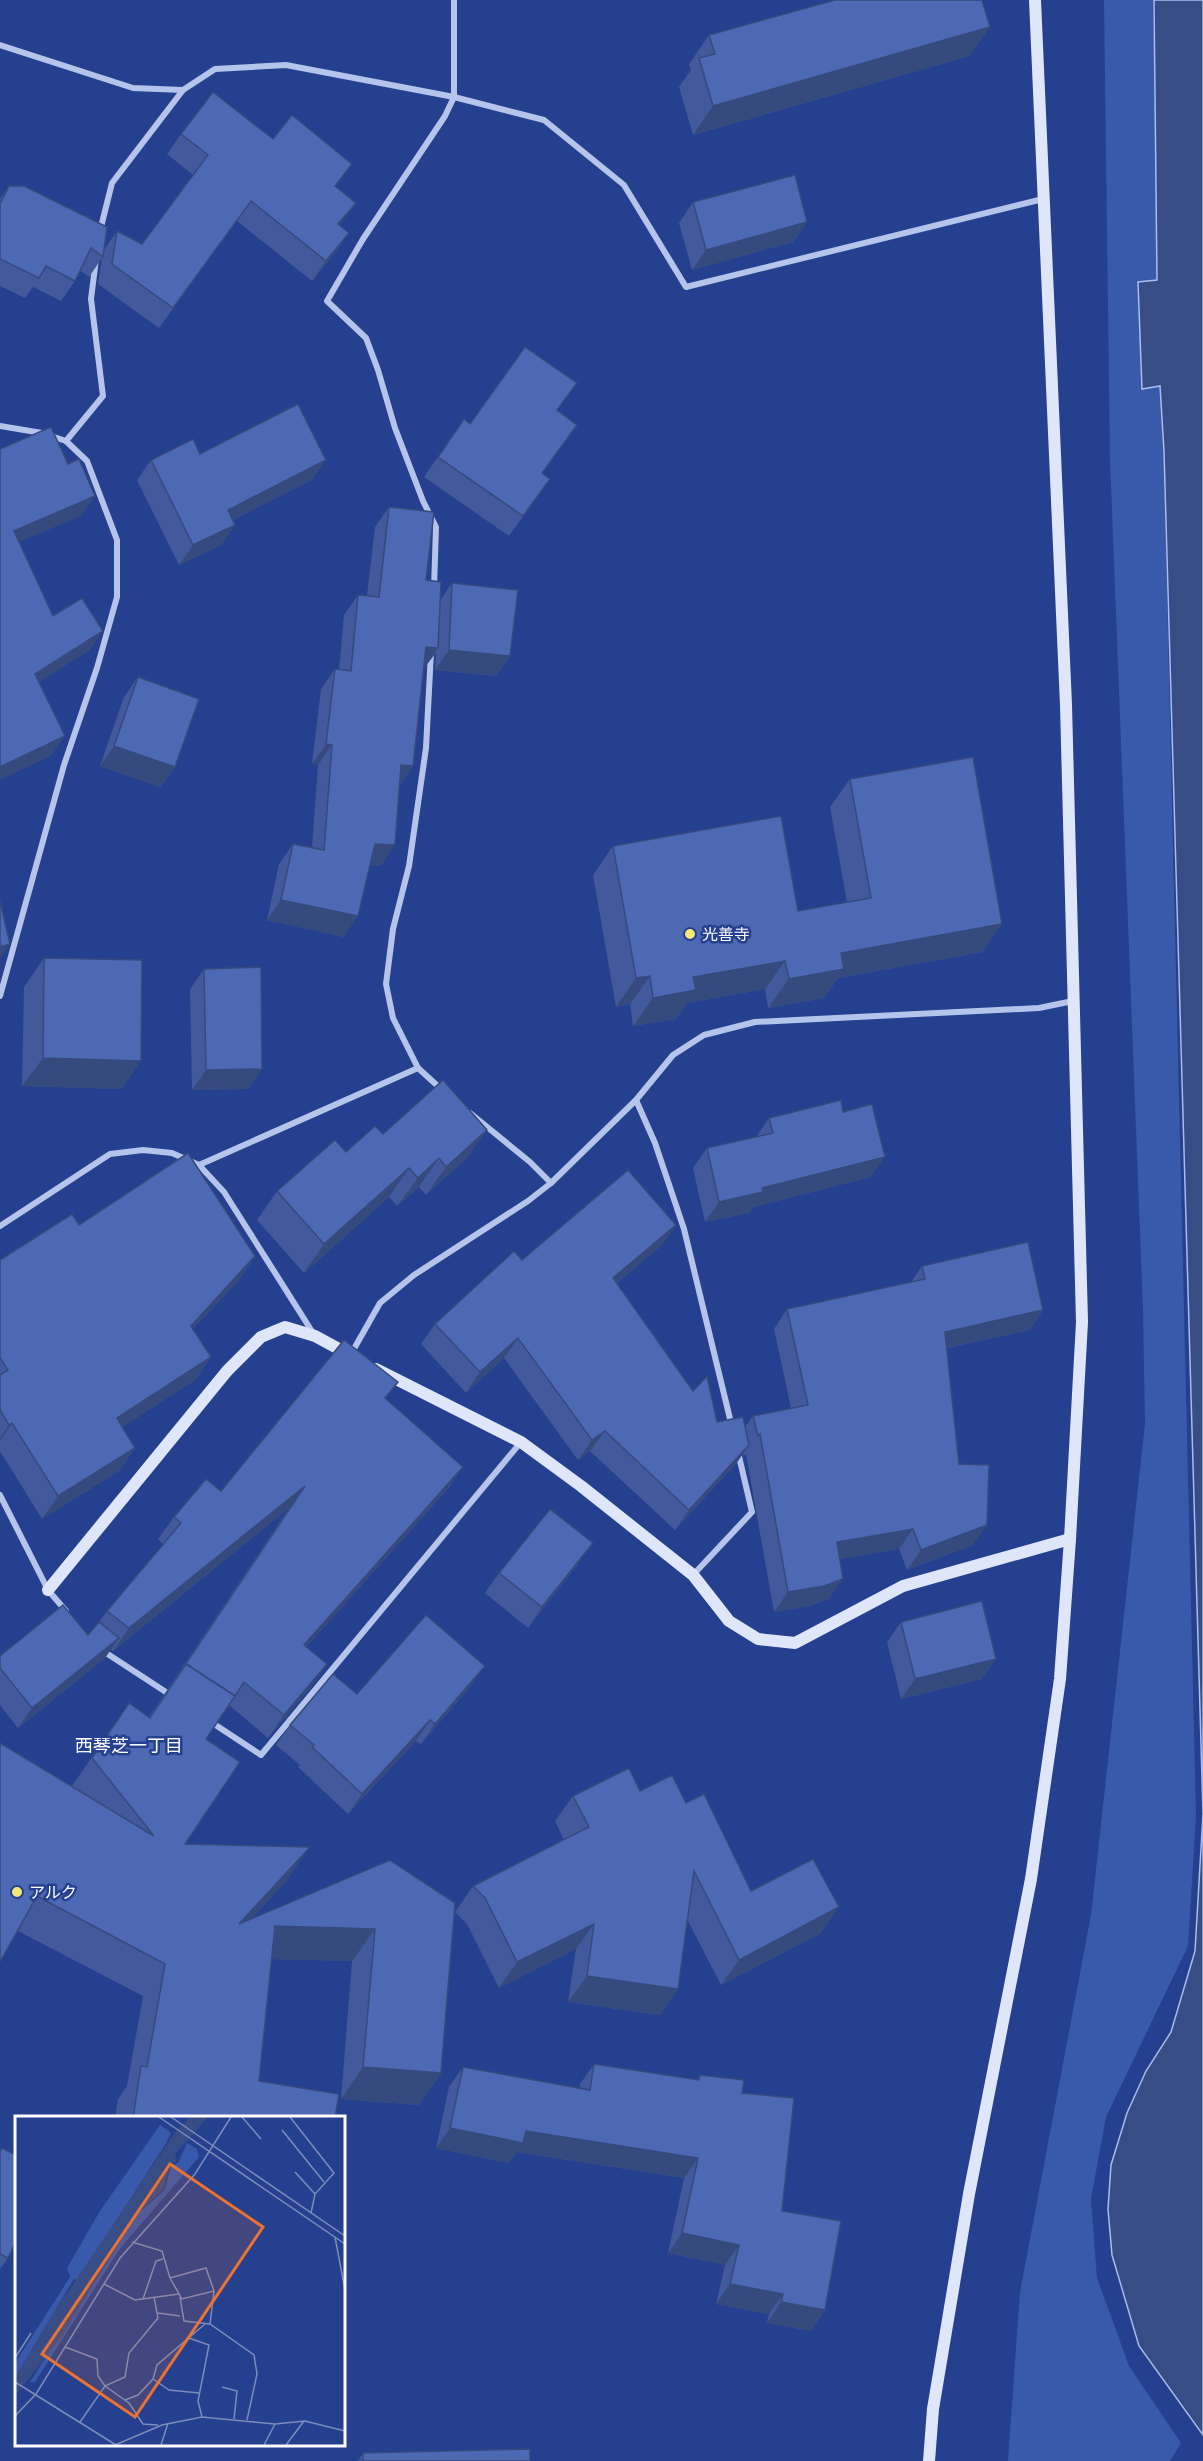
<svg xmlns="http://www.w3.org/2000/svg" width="1203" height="2461" viewBox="0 0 1203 2461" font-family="'Work Sans','Noto Sans JP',sans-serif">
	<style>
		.green { fill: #3959aa }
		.water { fill: #384c86; stroke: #a9bcec; stroke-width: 1.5 }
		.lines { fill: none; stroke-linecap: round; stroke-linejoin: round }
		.street { stroke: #b5c4eb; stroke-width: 6 }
		.secondary { stroke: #e0e6f9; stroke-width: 12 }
		.wall { fill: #425a9b }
		.shaded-wall { fill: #364a7e }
		.building { fill: #4d69b4; stroke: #364a7e; stroke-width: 1.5 }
		.poi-dot { fill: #f5e779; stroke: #25408e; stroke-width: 2 }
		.labels { text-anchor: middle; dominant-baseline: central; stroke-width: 5; stroke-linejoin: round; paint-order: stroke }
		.poi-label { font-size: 16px; fill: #fff; stroke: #25408e; text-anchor: start }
		.neighbourhood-label { font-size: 18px; fill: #fff; stroke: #25408e }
		.inset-road { fill: none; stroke: #7c8cbb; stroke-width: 1.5 }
		.view { fill: #eb7230; fill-opacity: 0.15; stroke: #eb7230; stroke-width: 3 }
		.inset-edge { fill: none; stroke: #fff; stroke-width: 3 }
	</style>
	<rect width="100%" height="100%" fill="#25408e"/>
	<path class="green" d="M1104,0H1153L1196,1816L1188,1946L1106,2117L1091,2199L1097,2278L1129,2366L1181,2443L1170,2461H1008L1020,2292L1091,1915L1145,1424L1143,1309L1110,459Z"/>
	<path class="water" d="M1154,0H1203V2435L1139,2346L1112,2255L1108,2209L1111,2165L1127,2113L1146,2071L1171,2032L1195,1951L1203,1814L1164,451L1160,386L1142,389L1138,282L1157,280Z"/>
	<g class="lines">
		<g class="street">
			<path d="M0,45L133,88L183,90"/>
			<path d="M100,231L112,183L183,90L215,69L286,65L454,97L544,120L624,185L686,287L1043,199"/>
			<path d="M0,426L42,433L66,441"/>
			<path d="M434,588L436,527L423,501L395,428L378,370L366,338L327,301L363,239L445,116L454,97V0"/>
			<path d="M431,652L426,748L409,866L393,929L386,984L393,1018L418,1068L441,1089"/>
			<path d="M0,996L64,765L97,668L117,597V540L87,461L66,441L103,396L91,299L96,259"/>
			<path d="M636,1100L655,1143L684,1229L732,1427"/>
			<path d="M470,1113L530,1162L551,1183"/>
			<path d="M199,1165L418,1068"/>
			<path d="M0,1226L110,1154L143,1150L172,1153L199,1165L224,1192L313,1333"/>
			<path d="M351,1354L380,1303L414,1275L528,1201L551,1183L636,1100L673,1055L704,1035L755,1022L1039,1008L1073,1001"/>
			<path d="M0,1495L48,1590L66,1611"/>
			<path d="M693,1575L752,1512L738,1452"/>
			<path d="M100,1649L172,1696"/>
			<path d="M211,1722L261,1755L521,1442"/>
		</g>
		<g class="secondary">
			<path d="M376,1369L521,1442L581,1486L693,1575L729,1621L758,1639L795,1643L903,1586L1070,1539"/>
			<path d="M48,1590L227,1371L261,1337L285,1327L315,1336L350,1355"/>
			<path d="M929,2461L933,2409L969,2194L1031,1879L1060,1679L1070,1539L1082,1322L1066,705L1035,0"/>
		</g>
	</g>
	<g class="wall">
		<path d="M709,35L970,56L693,135L679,87L691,70L689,64Z"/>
		<path d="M181,134L336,187L340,225L349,233L335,253L312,281L237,221L159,328L98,284L102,258L89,277L81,271L75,281L61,301L33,287L25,298L0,286V199L9,186L104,250L117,231L142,244L193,175L167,154Z"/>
		<path d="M693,202L807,222L793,242L692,270L679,223Z"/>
		<path d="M557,411L542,474L550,479L509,536L424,477L464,419L470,424Z"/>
		<path d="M200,454L312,480L233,520L235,525L221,545L179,565L137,480L151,460Z"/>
		<path d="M389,507L426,580L441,599L452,583L510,656L496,676L435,670L436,653L424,668L413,766L400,785L381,866L370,865L344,937L267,920L279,864L293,844L312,848L318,765L312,764L321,689L335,669L339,670L344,615L358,595L367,596L375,527Z"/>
		<path d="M138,677L175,767L160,787L100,766L124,697Z"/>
		<path d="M850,779L1002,924L982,952L838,978L824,998L768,1008L765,989L687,1003L676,1019L633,1026L630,1004L616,1007L593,875L613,846L798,911L847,902L830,807Z"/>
		<path d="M44,958L141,1061L121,1089L22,1086L24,987Z"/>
		<path d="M204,969L262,1069L248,1089L192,1090L190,989Z"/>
		<path d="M843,1112L871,1177L753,1207L749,1213L705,1222L693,1168L707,1148L756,1137L769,1118Z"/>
		<path d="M487,1130L467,1158L426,1195L419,1187L397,1206L389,1197L304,1273L257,1220L277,1191L346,1152L383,1134Z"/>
		<path d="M79,1225L255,1256L240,1279L193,1329L211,1357L195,1380L122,1427L135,1448L119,1471L42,1519L0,1451V1260Z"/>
		<path d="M676,1225L662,1245L617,1283L693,1391L717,1422L745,1427L753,1416L791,1408L774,1329L787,1309L911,1282L922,1266L1043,1310L1030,1330L947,1348L959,1464L973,1545L907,1570L899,1549L839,1559L829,1599L810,1606L774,1612L746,1454L744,1456L743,1454L735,1465L675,1530L590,1451L578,1460L504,1358L466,1393L421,1344L435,1324L522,1260Z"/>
		<path d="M386,1399L463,1467L447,1490L306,1647L327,1664L311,1687L268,1738L229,1705L206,1739L185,1844L288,1879L251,1919L455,1912L473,1886L564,1840L555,1821L573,1796L640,1791L686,1803L751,1891L821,1933L721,1985L687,1919L678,1989L660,2015L568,2002L576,1949L499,1988L467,1924L455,1912L441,2073L419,2105L341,2099L352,1961L271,1959L259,2081L335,2118H115L118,2099L127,2086L143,1996L18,1931L72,1786L129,1703L149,1717L289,1508L113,1651L111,1649L105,1658L18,1728L0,1705V1656L88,1635L99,1622L107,1611L163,1544L158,1539L174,1517Z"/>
		<path d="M579,1563L528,1628L485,1593L499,1573Z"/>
		<path d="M901,1622L982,1679L901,1699L887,1642Z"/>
		<path d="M471,1686L421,1744L416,1741L348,1814L298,1767L300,1765L276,1745L290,1725L357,1694Z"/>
		<path d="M594,2064L696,2080L700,2075L742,2093L782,2211L825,2310L811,2331L767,2323L769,2314L716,2304L725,2265L668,2253L684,2178L517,2152L509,2163L436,2148L449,2087L463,2067L580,2088V2084Z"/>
		<path d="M2,2148L8,2258L0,2269V2150Z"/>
		<path d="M363,2453L530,2461H358Z"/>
	</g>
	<g class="shaded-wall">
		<path d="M990,27L970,56L693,135L713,106Z"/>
		<path d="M352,164L338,184L320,206L335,186Z"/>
		<path d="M251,201L237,221L159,328L173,308Z"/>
		<path d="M356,203L341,223L324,244L338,224Z"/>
		<path d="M807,222L793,242L692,270L706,250Z"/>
		<path d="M349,233L335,253L312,281L326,261Z"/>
		<path d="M326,460L312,480L214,530L228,510Z"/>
		<path d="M95,496L81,516L0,550L14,531Z"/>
		<path d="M235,525L221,545L179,565L193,545Z"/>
		<path d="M103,631L90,650L22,693L35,674Z"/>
		<path d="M426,647L438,648L424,669L412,667Z"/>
		<path d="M449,650L510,656L496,676L435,670Z"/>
		<path d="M65,736L51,756L0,780V767Z"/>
		<path d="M326,744L332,745L318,765L312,764Z"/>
		<path d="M114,746L175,767L160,787L100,766Z"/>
		<path d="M401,765L413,766L399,786Z"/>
		<path d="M375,844L395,845L381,866L361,864Z"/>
		<path d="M281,900L358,916L344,937L267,920Z"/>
		<path d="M1002,924L982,952L838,978L824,998L768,1008L789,979L841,953Z"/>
		<path d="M10,944L0,959V947Z"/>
		<path d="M785,961L765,989L687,1003L676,1019L633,1026L653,998L693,977Z"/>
		<path d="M650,976L630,1004L616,1007L636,978Z"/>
		<path d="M43,1058L141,1061L121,1089L22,1086Z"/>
		<path d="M262,1069L248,1089L192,1090L206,1070Z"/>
		<path d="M487,1130L467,1158L426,1195L446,1167Z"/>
		<path d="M885,1157L871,1177L753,1207L749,1213L705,1222L719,1202L762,1188Z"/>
		<path d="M439,1158L419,1187L397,1206L418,1178Z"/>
		<path d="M409,1168L389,1197L304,1273L324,1244Z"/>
		<path d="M676,1225L662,1245L599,1298L613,1278Z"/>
		<path d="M255,1256L240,1279L175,1348L191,1326Z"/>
		<path d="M1043,1310L1030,1330L931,1351L945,1332Z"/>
		<path d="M518,1338L504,1358L466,1393L480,1372Z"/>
		<path d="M211,1357L195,1380L101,1441L117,1418Z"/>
		<path d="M12,1423L0,1441V1438L9,1425Z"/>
		<path d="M605,1431L590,1451L578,1460L592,1440Z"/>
		<path d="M749,1445L735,1465L675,1530L689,1510Z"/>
		<path d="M135,1448L119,1471L42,1519L58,1496Z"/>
		<path d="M463,1467L447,1490L288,1668L304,1645Z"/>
		<path d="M305,1486L289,1508L113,1651L129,1628Z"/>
		<path d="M987,1525L973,1545L907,1570L921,1550Z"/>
		<path d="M913,1529L899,1549L823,1562L837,1542Z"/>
		<path d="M593,1543L579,1563L528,1628L542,1607Z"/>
		<path d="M843,1579L829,1599L810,1606L774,1612L788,1592Z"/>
		<path d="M119,1638L105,1658L18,1728L32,1708Z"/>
		<path d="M996,1659L982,1679L901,1699L915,1679Z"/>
		<path d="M327,1664L311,1687L268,1738L284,1715Z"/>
		<path d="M485,1666L471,1686L421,1744L435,1724Z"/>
		<path d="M430,1720L416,1741L348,1814L362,1794Z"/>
		<path d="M310,1847L288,1879L217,1956L239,1924Z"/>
		<path d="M839,1907L821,1933L721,1985L739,1960Z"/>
		<path d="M594,1924L576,1949L499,1988L517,1962Z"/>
		<path d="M275,1926L375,1929L352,1961L252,1959Z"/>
		<path d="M587,1976L678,1989L660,2015L568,2002Z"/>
		<path d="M363,2067L441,2073L419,2105L341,2099Z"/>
		<path d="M450,2128L526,2131L698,2158L684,2178L517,2152L509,2163L436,2148Z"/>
		<path d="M682,2233L739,2245L725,2265L668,2253Z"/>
		<path d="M730,2284L783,2294L769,2314L716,2304Z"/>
		<path d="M781,2302L825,2310L811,2331L767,2323Z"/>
	</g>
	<g class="building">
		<path d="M835,0H982L990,27L713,106L699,58L715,54L709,35Z"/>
		<path d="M213,92L273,139L292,115L352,164L335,186L356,203L338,224L349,233L326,261L251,201L173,308L112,264L117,231L142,244L208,155L181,134Z"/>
		<path d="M795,175L807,222L706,250L693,202Z"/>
		<path d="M9,186H24L107,227L103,257L91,248L75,281L46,266L39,278L0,259V204Z"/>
		<path d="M525,347L577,383L557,410L577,425L542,473L550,479L523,516L438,457L464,419L470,424Z"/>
		<path d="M298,404L326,460L228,510L235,525L193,545L151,460L193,439L200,454Z"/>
		<path d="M51,427L68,464L79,459L95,496L14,531L53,616L82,598L103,631L35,674L65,736L0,767V449Z"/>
		<path d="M389,507L434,512L426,580L441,582L438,648L426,647L413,766L401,765L395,845L375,844L358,916L281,900L293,844L324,850L332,745L326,744L335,669L351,671L358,595L379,597Z"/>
		<path d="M452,583L518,590L510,656L449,650Z"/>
		<path d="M138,677L199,699L175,767L114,746Z"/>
		<path d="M973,757L1002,924L841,953L844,969L789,979L785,961L693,977L696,990L653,998L650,976L636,978L613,846L781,816L798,911L871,898L850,779Z"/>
		<path d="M0,901L10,944L0,947Z"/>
		<path d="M44,958L142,960L141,1061L43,1058Z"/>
		<path d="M261,967L262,1069L206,1070L204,969Z"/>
		<path d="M443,1080L487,1130L446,1167L439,1158L418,1178L409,1168L324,1244L277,1191L335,1140L346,1152L375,1126L383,1134Z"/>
		<path d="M841,1100L843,1112L872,1104L885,1157L762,1188L763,1192L719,1202L707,1148L773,1133L769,1118Z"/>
		<path d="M188,1153L255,1256L191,1326L211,1357L117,1418L135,1448L58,1496L12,1423L9,1425L0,1410V1375L8,1370L0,1358V1260L72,1214L79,1225Z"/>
		<path d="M628,1170L676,1225L613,1278L693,1391L707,1376L717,1422L743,1417L749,1445L689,1510L605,1431L592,1440L518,1338L480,1372L435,1324L514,1251L522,1260Z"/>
		<path d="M1028,1242L1043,1310L945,1332L959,1464L989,1465L987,1525L921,1550L913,1529L837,1542L843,1579L824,1586L788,1592L760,1434L758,1436L753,1416L808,1405L787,1309L925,1279L922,1266Z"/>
		<path d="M344,1340L398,1382L385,1398L463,1467L304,1645L327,1664L284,1715L244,1682L235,1696L186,1664L185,1665L305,1486L129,1628L107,1611L181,1523L174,1517L206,1479L221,1491Z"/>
		<path d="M550,1509L593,1543L542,1607L499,1573Z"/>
		<path d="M982,1601L996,1659L915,1679L901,1622Z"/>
		<path d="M63,1605L88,1635L99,1622L119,1638L32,1708L0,1668V1656Z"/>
		<path d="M426,1615L485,1666L435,1724L430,1720L362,1794L312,1747L314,1745L290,1725L333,1674L357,1694Z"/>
		<path d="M186,1664L235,1696L206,1739L240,1762L185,1844L310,1847L239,1924L390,1860L455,1903L441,2073L363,2067L375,1929L275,1926L259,2081L339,2094L335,2118H133L141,2066L147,2067L165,1964L37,1896L0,1962V1743L154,1836L92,1758L129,1703L150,1718Z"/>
		<path d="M629,1768L640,1791L672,1775L686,1803L704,1794L751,1891L813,1859L839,1907L739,1960L694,1871L678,1989L587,1976L594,1924L517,1962L485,1898L473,1886L589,1827L573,1796Z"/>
		<path d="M594,2064L699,2080L700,2075L744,2080L742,2093L794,2098L782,2211L841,2221L825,2310L781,2302L783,2294L730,2284L739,2245L682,2233L698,2158L526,2131L523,2143L450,2128L463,2067L590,2090Z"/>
		<path d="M2,2148L16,2155V2241L8,2258L0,2254V2151Z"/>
		<path d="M530,2449V2461H363V2453Z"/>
	</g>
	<g class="poi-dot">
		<circle cx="690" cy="934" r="6"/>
		<circle cx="17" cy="1892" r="6"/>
	</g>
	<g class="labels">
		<g class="poi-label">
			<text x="702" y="934">光善寺</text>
			<text x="29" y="1892">アルク</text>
		</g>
		<g class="neighbourhood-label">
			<text x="129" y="1745">西琴芝一丁目</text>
		</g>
	</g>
	<g transform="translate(15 2116)">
		<rect width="330" height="330" fill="#25408e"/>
		<path d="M145,9L156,17L150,29L63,164L59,163L1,260L0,247L55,161L52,152L85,95ZM172,27L182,33L184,41L106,131L20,266H15L122,98L150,74L156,50L163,47Z" fill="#3959aa"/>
		<path d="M175,1H193L160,38L162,45L154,49L149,72L122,98L47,220L0,280V262L40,195L159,18Z" fill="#384c86"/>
		<path class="inset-road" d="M144,1L330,128M156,1L330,120M227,1L246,23M275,1L319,57L300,78L296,97M267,14L309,66M280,56L300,78M320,121L330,174M117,126L147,135L155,162L167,183L199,175M155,162L191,152L199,175L195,208M89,168L120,184L164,178M165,181L169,205L195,208L239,239L242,258L232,304M128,183L141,145L148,143M143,197L165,200M174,222L194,229L183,285L187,301M50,231L82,243L83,260L90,270L114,287L128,308L143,309M0,242L16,217M138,263L154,274L184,277M0,266L101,329M207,271L222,275L219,303M110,284L123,279L138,263L142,249L190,208M0,300L21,278L105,142L180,58L216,1M65,306L90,270L110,261L114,237L143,202L139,181M100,329L147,309L187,301L260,308L290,305L330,315M146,329L153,307M249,329L260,308M271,329L289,305"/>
		<path class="view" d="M155,48L248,111L120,301L27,238Z"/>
		<rect width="330" height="330" class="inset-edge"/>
	</g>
</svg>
